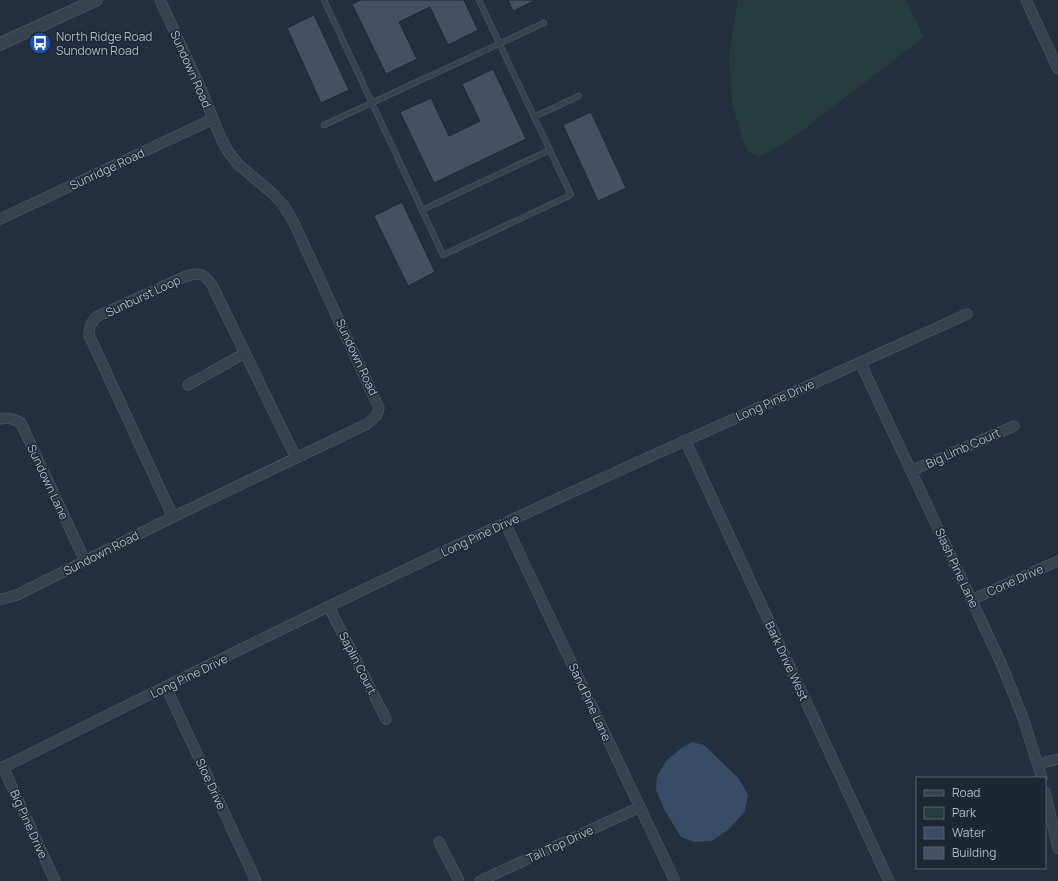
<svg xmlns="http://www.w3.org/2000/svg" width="1058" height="881" viewBox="0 0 1058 881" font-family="Manrope,sans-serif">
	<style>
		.green { fill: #263c3f }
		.water { fill: #394c67 }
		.building { fill: #455162; stroke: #1f2835 }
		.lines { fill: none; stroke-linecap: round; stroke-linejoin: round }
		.service-casing { stroke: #565f6c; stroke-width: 6 }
		.minor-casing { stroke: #565f6c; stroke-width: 11 }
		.tertiary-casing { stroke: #565f6c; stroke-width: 13 }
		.service { stroke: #38414e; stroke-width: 5 }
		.minor { stroke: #38414e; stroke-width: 10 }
		.tertiary { stroke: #38414e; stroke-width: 12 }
		.labels { text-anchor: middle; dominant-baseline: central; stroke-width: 3; stroke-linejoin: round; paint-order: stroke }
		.poi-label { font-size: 12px; fill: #b4bcc9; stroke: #1d2633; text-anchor: start }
		.street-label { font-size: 12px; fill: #b4bcc9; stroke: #1d2633 }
	</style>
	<rect width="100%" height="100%" fill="#242f3e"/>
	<path class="green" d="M738,0H906L924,37L791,139L760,157L746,150L732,104L729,55Z"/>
	<path class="water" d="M692,742L704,745L739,779L748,795L745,811L729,829L712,841L694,842L681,837L665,811L656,790L657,776L668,759L683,747Z"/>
	<g class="building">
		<path d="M361,0H464L478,30L448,45L430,7L399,22L417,59L386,74L352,4Z"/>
		<path d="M508,0H536L513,11Z"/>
		<path d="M314,15L349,90L321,103L287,28Z"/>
		<path d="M493,69L526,139L434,183L400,112L431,98L449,136L480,121L462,84Z"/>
		<path d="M591,112L626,188L598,201L563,125Z"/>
		<path d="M402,202L435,272L408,286L374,216Z"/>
	</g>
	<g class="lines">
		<g class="service-casing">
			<g id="service">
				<path d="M324,0L443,255L571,195L479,0"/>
				<path d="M534,117L579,96"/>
				<path d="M324,125L544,23"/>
				<path d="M422,210L550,150"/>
			</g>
		</g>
		<g class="minor-casing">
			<g id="minor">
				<path d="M1026,0L1058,69"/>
				<path d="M0,219L213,119"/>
				<path d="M860,362L1001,663L1022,715L1042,778"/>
				<path d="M188,385L245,353"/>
				<path d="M0,419C8,417 14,418 21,423L85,561"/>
				<path d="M685,440L889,881"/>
				<path d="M911,471L1014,426"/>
				<path d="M173,517L89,335C89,327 91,323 96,317L184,277C198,272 203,272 212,285L296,458"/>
				<path d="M505,523L675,881"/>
				<path d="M0,599H3L17,595L173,517L367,424L377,415L379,408L294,223L284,206L273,194L238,164L227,150L220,136L201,89L160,0"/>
				<path d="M971,600L1058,561"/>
				<path d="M329,607L386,719"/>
				<path d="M166,687L256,881"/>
				<path d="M1038,764L1058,759"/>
				<path d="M3,767L55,881"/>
				<path d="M0,769C168,685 336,601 507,522C660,451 814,384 967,314"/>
				<path d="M1045,792L1058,848"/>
				<path d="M439,842L459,881"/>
				<path d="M480,881L640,807"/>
			</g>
		</g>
		<g class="tertiary-casing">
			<path id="tertiary" d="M0,44L96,0"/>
		</g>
		<use href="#service" class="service"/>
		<use href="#minor" class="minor"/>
		<use href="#tertiary" class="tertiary"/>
	</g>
	<defs>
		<g id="bus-disc" transform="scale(1.15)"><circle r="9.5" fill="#1a4fb4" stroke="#1d2633"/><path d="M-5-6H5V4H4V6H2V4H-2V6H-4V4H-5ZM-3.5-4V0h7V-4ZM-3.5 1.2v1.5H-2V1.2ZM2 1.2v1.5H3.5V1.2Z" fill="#fff"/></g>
	</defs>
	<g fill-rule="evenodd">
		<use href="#bus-disc" x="40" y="43"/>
	</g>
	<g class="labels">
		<g class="poi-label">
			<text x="56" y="36">North Ridge Road<tspan x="56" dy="14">Sundown Road</tspan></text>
		</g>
		<g class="street-label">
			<text transform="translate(191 69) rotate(66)">Sundown Road</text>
			<text transform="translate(107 169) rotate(-25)">Sunridge Road</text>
			<text transform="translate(143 296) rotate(-25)">Sunburst Loop</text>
			<text transform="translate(357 357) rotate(65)">Sundown Road</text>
			<text transform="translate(775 400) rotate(-24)">Long Pine Drive</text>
			<text transform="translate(963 448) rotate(-24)">Big Limb Court</text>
			<text transform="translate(48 482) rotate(65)">Sundown Lane</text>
			<text transform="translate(480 535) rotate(-25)">Long Pine Drive</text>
			<text transform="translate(101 553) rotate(-27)">Sundown Road</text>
			<text transform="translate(957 568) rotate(65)">Slash Pine Lane</text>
			<text transform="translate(1015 580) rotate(-24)">Cone Drive</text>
			<text transform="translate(787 661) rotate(65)">Bark Drive West</text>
			<text transform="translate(358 663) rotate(63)">Saplin Court</text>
			<text transform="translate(189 676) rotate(-26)">Long Pine Drive</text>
			<text transform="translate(590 702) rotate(65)">Sand Pine Lane</text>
			<text transform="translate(211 784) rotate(65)">Sloe Drive</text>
			<text transform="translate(29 824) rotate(66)">Big Pine Drive</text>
			<text transform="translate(560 844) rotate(-25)">Tall Top Drive</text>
		</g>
	</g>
	<rect x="916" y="777" width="130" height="92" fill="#1d2633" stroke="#59626f"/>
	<rect x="924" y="790" width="20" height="6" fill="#38414e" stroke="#59626f"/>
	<text x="952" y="797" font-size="12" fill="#b4bcc9">Road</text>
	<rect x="924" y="807" width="20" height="12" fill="#263c3f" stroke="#59626f"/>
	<text x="952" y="817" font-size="12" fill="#b4bcc9">Park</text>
	<rect x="924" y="827" width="20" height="12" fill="#394c67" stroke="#59626f"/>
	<text x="952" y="837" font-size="12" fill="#b4bcc9">Water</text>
	<rect x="924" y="847" width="20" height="12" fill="#455162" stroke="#59626f"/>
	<text x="952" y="857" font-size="12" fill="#b4bcc9">Building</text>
</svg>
